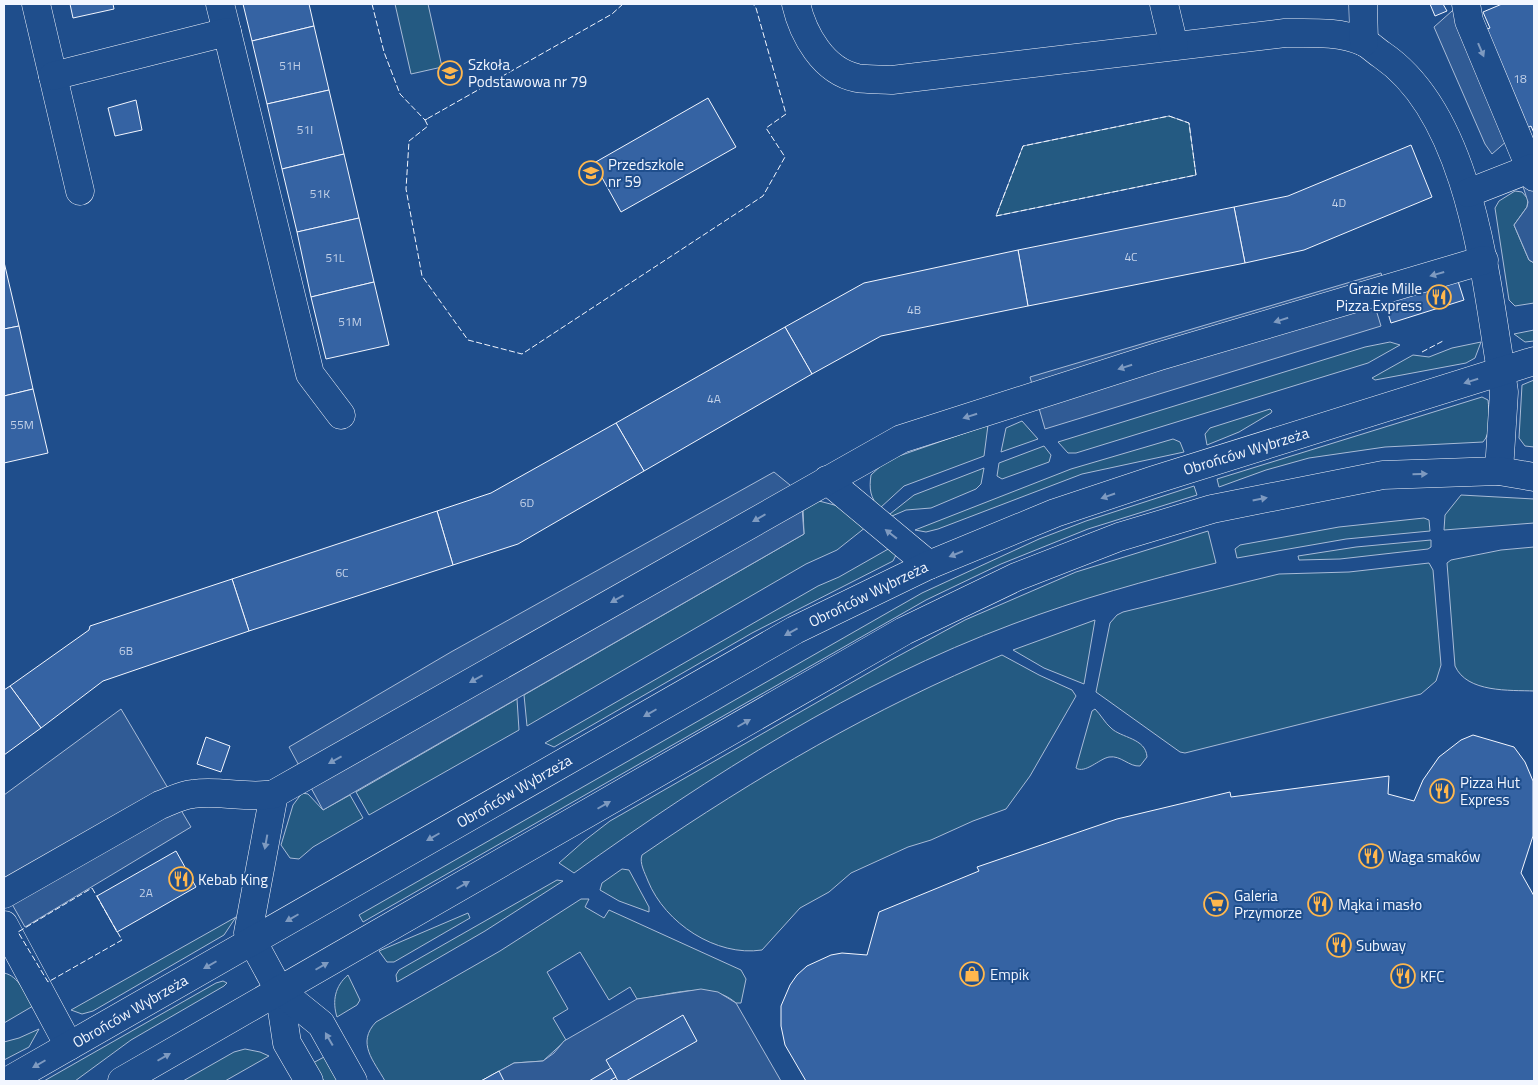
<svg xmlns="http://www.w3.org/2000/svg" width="1538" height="1085" viewBox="0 0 1538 1085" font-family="'Titillium Web',sans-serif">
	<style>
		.green { fill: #245a82; stroke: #a8bbd7 }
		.parking { fill: #305b95; stroke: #a8bbd7 }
		.building { fill: #3563a3; stroke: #f2f6ff }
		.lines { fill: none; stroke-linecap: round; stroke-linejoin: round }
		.minor-casing { stroke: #f2f6ff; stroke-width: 29 }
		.major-casing { stroke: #f2f6ff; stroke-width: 29 }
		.minor { stroke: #1f4e8c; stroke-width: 28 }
		.major { stroke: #1f4e8c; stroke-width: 28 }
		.fence { stroke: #f2f6ff; stroke-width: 1; stroke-dasharray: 6 2.5; stroke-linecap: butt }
		.oneway { fill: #7e9ac0 }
		.labels { text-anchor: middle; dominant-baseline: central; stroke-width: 4; stroke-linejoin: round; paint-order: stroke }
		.number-label { font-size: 12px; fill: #c3d1e8 }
		.poi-label { font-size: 15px; fill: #f2f6ff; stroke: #1f4e8c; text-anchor: start }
		.street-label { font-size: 15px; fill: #f2f6ff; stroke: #1f4e8c }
	</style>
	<rect width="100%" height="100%" fill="#1f4e8c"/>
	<g class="green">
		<path d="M395,4H428L442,67L411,74Z"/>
		<path d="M1169,116L1189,123L1196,175L996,216L1023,146Z"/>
		<path d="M1515,191L1522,192L1528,199L1527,207L1514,225L1529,260L1534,263V303L1515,306L1509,300L1495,208L1499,201Z"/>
		<path d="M1534,330V341L1525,342L1514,334Z"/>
		<path d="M1390,342L1400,345L1368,363L1076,453H1068L1058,442L1365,347Z"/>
		<path d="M1481,342L1475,358L1466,363L1375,380L1372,378L1413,355L1429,357L1452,348Z"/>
		<path d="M1534,380V447L1525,446L1519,438L1522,385Z"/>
		<path d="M1482,397L1488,400C1489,411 1492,433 1483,442L1385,447L1309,458L1266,470L1219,487L1217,479Z"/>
		<path d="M1270,409L1272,411L1271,413L1239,432L1207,445L1205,434L1210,428Z"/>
		<path d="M1022,421L1038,439L1001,452L1006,428Z"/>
		<path d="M988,425L984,456L904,486L880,508C870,498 869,489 871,475L885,462L896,457Z"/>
		<path d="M1173,439L1180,442L1184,452L1082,474L938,529L926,532L915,530L1071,469Z"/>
		<path d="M1044,446L1051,455L1049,462L1002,479L997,476L999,463Z"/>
		<path d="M984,468L981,484L976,489L931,508L906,510L892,516L890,514L914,495Z"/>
		<path d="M1194,486L1197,495L1088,529L1001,564L926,600L363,922L359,915L922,593L1039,539L1086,521Z"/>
		<path d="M1461,495L1534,499V523L1444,530L1445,515Z"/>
		<path d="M819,501L838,506L866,527L837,550L806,564L527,726L524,695L804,534L803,508Z"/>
		<path d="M1424,518L1429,520L1430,531L1346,539L1237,558L1235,549L1240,545L1339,527Z"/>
		<path d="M1208,531L1216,563C1147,580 1079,599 1013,624C855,683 711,775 574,873L559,863L584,841L610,821L891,660L965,620L1076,572Z"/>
		<path d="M1431,540V547L1428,549L1340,559L1299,560L1298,556L1356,547Z"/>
		<path d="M1534,547V691C1510,690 1467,693 1455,666L1447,563L1451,560L1501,550Z"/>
		<path d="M890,548L896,555L893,561L752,633L554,747L545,743L818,586L839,577Z"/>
		<path d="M1429,563L1433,570L1441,665L1436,681L1421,694L1185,753L1180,752L1096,692L1110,623L1117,615L1123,612L1279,574L1349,572Z"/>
		<path d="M1095,620L1084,684L1044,668L1013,650Z"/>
		<path d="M1002,655L1039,675L1072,690L1076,696L1030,776L1006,809L973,821L931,840L908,847L851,873L829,892L800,908L762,950C716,957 665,923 648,881C645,873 639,863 642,855C756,777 874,708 1002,655Z"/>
		<path d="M517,699L519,730L369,815L356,792Z"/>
		<path d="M1095,709C1101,715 1105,723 1111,728C1121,738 1146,738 1147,757L1140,766C1129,767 1121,755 1109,757C1099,759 1085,774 1076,768L1092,711Z"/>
		<path d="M302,793L308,794L323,810L350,795L363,818L313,847L299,859L290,858L281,845L293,805Z"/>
		<path d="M622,869L629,870L649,907V912L619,901L600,890L602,883Z"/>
		<path d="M557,880L563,881L485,931L397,982L396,975L399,970Z"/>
		<path d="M581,899H589L585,907L604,918L609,910L741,970L746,979L741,1003H736C709,979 668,996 637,999L630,987L609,1000L580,952L547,972L568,1009L553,1018L566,1040L543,1061L514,1063L481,1081H385C374,1061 356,1043 376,1022L500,951Z"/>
		<path d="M468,913L470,918L394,962H387L379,951Z"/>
		<path d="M236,917L224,935L93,1011L82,1014L71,1010Z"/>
		<path d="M4,973C19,976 25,994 33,1006L4,1023Z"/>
		<path d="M348,975L360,1000L357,1005L337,1017C332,1001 335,986 348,975Z"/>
		<path d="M223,981L227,983L224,986L131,1040L75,1081H44L216,983Z"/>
		<path d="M39,1029L29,1047L4,1060V1042L19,1038Z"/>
		<path d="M245,1049L260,1052L269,1056L225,1081H183L234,1052Z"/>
		<path d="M324,1057L338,1081H324L313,1063Z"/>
	</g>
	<g class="parking">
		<path d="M1473,4H1481L1478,13L1534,147V263L1529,260L1514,225L1527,207L1528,202L1508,140L1492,154L1485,144L1434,27L1452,11Z"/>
		<path d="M1381,273L1388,296L1373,300L1381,326L1045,429L1030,377Z"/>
		<path d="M774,472L801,494L804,534L323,810L289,747L451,652Z"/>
		<path d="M121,709L191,827L25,927L4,890V795Z"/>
		<path d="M701,989L718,992L736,1003L781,1081H481L514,1063L543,1061L554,1053L564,1041L637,999Z"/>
	</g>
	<g class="building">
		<path d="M70,4H113L114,9L73,18Z"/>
		<path d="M243,4H309L314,26L252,41Z"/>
		<path d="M1430,4H1443L1447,11L1435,16Z"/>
		<path d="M1502,4H1534V133L1531,126L1527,128L1485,30L1490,28L1483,12Z"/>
		<path d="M314,26L329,90L267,104L252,41Z"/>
		<path d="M329,90L344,154L282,169L267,104Z"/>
		<path d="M708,98L736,147L621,212L594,163Z"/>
		<path d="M136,100L142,130L115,136L108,108Z"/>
		<path d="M1411,145L1432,197L1304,250L1245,263L1234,207L1288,196Z"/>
		<path d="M344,154L359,218L297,232L282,169Z"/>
		<path d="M1234,207L1245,263L1028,306L1018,250Z"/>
		<path d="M359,218L374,282L311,297L297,232Z"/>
		<path d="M1018,250L1028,306L881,336L812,374L785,327L864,283Z"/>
		<path d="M4,262L19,326L4,329Z"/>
		<path d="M1457,278L1464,300L1391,323L1384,300Z"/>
		<path d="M374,282L389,345L326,359L311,297Z"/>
		<path d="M19,326L33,389L4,396V329Z"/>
		<path d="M785,327L812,374L644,471L616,423Z"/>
		<path d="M33,389L48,453L4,463V396Z"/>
		<path d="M616,423L644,471L518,544L453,565L437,511L491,493Z"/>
		<path d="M437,511L453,565L249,631L232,579Z"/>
		<path d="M232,579L249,631L103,681L41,728L10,686L89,630L90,626Z"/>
		<path d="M10,686L41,728L4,755V690Z"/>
		<path d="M1473,735L1514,747L1525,762L1533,781V836L1521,873L1534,896V1081H806L785,1045L781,1026V1006L790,985L797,975L807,966L831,955L842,953L867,955L879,912L979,871L977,867L1117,819L1230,792L1231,797L1389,776L1388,794L1414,801L1423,780L1439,757L1461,740Z"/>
		<path d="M206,737L230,746L221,772L197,764Z"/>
		<path d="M176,851L196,887L117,932L97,896Z"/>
		<path d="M683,1015L697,1041L626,1081H618L606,1060Z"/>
		<path d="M611,1068L616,1077L609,1081H589Z"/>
		<path d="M499,1071L504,1081H481Z"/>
	</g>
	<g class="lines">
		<g class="minor-casing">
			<g id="minor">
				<path d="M36,4L80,191"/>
				<path d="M220,4L227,32"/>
				<path d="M796,4C803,34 823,71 857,78C868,80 881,79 892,80L1285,33C1311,33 1339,31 1364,42C1370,45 1376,51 1382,55C1470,115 1485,274 1501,371"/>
				<path d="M1164,4L1174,46"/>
				<path d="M1363,4L1364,42"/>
				<path d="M1466,4L1469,21L1534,177"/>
				<path d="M53,76L227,32L310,374L341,415"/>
				<path d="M1468,193L1532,168"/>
				<path d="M827,480L929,565"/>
				<path d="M274,794L248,933L279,990L287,1043L309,1081"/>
				<path d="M4,894L160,805C171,801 181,795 193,794C220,790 247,799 274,794L901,439L1160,356L1484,260"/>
				<path d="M4,925L69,1046"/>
				<path d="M279,990L321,1024L353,1081"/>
			</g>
		</g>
		<g class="major-casing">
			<g id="major">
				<path d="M1499,471L1504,392L1501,371"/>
				<path d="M8,1081L795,630L929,565L1055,513L1154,480L1534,361"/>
				<path d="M122,1081L904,631L1016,577L1119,537L1212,509L1383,475L1499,471L1534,477"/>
			</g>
		</g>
		<use href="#minor" class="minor"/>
		<use href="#major" class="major"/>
		<g class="fence">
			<path d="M372,4L384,52L400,94L425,120L427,119"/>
			<path d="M623,4L612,14L425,120L428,126L409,141L406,189L422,276L468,340L522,354L763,196L785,157L766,128L786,114L756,8L753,4"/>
			<path d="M1169,116L1189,123L1196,175L996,216L1023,146Z"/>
			<path d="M1422,352L1443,341"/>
			<path d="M92,888L122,940L48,982L18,932Z"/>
		</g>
	</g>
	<defs><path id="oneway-solid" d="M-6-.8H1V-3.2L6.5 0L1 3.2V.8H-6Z" transform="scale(1.25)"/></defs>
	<g class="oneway">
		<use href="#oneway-solid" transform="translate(1481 50) rotate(67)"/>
		<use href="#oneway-solid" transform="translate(1437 274) rotate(164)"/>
		<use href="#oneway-solid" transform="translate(1281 320) rotate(163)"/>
		<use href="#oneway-solid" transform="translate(1125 367) rotate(162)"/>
		<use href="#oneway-solid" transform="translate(1471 381) rotate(163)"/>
		<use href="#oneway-solid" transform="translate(970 416) rotate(162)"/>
		<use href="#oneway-solid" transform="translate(1420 474) rotate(-2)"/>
		<use href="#oneway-solid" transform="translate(1108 496) rotate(161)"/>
		<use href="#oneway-solid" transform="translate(1260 499) rotate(-11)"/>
		<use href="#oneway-solid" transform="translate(759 518) rotate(150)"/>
		<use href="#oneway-solid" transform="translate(891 534) rotate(-142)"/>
		<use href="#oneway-solid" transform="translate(956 554) rotate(158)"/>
		<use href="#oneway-solid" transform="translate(617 599) rotate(151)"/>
		<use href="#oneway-solid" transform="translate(791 632) rotate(151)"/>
		<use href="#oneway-solid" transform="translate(476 679) rotate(151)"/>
		<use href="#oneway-solid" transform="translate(650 713) rotate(150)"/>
		<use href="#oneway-solid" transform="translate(744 723) rotate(-30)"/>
		<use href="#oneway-solid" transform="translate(335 760) rotate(151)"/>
		<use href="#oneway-solid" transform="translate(604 805) rotate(-30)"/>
		<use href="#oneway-solid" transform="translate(433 837) rotate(150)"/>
		<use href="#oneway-solid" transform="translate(266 842) rotate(100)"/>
		<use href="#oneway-solid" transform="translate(463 885) rotate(-30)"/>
		<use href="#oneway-solid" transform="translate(292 918) rotate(150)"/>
		<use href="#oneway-solid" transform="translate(210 965) rotate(150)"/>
		<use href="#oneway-solid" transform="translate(322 966) rotate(-30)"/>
		<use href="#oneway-solid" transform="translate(329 1039) rotate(-120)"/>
		<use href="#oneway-solid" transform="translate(164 1057) rotate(-30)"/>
		<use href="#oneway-solid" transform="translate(39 1064) rotate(150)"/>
	</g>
	<defs>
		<g id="school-ring" transform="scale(1.25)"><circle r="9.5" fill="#1f4e8c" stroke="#ffb74d" stroke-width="1.5"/><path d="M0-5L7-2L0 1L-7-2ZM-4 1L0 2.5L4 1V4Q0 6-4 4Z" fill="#ffb74d"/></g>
		<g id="restaurant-ring" transform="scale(1.25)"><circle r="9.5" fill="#1f4e8c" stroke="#ffb74d" stroke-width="1.5"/><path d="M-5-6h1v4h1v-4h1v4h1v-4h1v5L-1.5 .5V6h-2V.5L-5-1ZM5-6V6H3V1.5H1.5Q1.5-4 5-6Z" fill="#ffb74d"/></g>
		<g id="supermarket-ring" transform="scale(1.25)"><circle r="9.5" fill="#1f4e8c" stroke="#ffb74d" stroke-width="1.5"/><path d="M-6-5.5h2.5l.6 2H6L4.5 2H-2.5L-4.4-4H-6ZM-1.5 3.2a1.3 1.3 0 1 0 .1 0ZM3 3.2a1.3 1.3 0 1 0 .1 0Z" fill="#ffb74d"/></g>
		<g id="shop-ring" transform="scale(1.25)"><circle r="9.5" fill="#1f4e8c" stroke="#ffb74d" stroke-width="1.5"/><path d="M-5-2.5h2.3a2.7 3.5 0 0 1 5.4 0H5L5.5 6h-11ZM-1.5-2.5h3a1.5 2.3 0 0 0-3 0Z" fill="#ffb74d"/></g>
	</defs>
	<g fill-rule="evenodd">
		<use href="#school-ring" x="450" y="73"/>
		<use href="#school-ring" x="591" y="173"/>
		<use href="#restaurant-ring" x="1439" y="297"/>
		<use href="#restaurant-ring" x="1442" y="791"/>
		<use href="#restaurant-ring" x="1371" y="856"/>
		<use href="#restaurant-ring" x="181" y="879"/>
		<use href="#supermarket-ring" x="1216" y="904"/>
		<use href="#restaurant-ring" x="1320" y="904"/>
		<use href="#restaurant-ring" x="1339" y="945"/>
		<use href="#shop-ring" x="972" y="974"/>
		<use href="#restaurant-ring" x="1403" y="976"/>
	</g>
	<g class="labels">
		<g class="number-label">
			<text x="290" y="65">51H</text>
			<text x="1520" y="78">18</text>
			<text x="305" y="129">51I</text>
			<text x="320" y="193">51K</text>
			<text x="1339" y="202">4D</text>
			<text x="1131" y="256">4C</text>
			<text x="335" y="257">51L</text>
			<text x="914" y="309">4B</text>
			<text x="350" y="321">51M</text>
			<text x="714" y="398">4A</text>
			<text x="22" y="424">55M</text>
			<text x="527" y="502">6D</text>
			<text x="342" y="572">6C</text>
			<text x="126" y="650">6B</text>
			<text x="146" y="892">2A</text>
		</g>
		<g class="poi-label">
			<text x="468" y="64">Szkoła<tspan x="468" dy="17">Podstawowa nr 79</tspan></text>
			<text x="608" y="164">Przedszkole<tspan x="608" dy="17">nr 59</tspan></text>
			<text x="1422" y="288" text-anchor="end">Grazie Mille<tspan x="1422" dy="17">Pizza Express</tspan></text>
			<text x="1460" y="782">Pizza Hut<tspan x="1460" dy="17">Express</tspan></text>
			<text x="1388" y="856">Waga smaków</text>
			<text x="198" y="879">Kebab King</text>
			<text x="1234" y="895">Galeria<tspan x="1234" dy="17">Przymorze</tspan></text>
			<text x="1338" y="904">Mąka i masło</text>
			<text x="1356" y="945">Subway</text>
			<text x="990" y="974">Empik</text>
			<text x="1420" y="976">KFC</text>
		</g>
		<g class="street-label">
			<text transform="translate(1246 451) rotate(-17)">Obrońców Wybrzeża</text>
			<text transform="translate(868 594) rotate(-26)">Obrońców Wybrzeża</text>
			<text transform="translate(514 791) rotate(-30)">Obrońców Wybrzeża</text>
			<text transform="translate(130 1011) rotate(-30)">Obrońców Wybrzeża</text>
		</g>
	</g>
	<rect width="1538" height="1085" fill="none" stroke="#f2f6ff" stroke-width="10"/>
</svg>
